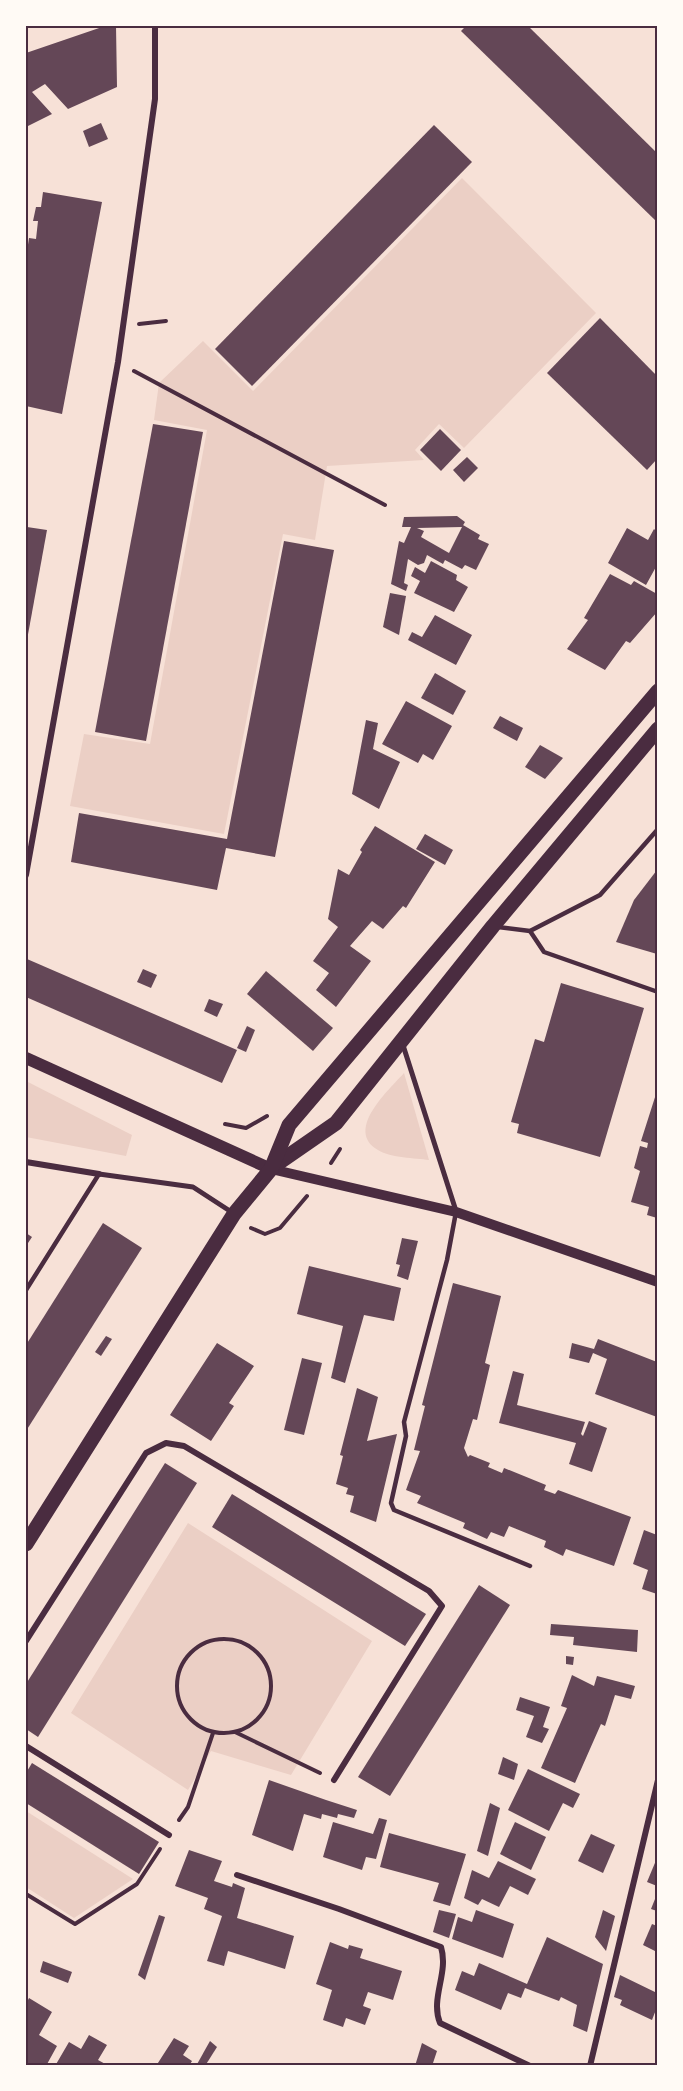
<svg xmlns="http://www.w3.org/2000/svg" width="683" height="2091" viewBox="0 0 683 2091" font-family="'Alegreya Sans',sans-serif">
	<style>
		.green { fill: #ebcfc5 }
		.building { fill: #644757 }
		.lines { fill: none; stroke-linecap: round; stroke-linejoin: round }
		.path { stroke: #4a2c40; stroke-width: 4 }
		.service { stroke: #4a2c40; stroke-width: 4.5 }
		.pedestrian { stroke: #4a2c40; stroke-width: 5 }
		.minor { stroke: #4a2c40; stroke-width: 6 }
		.tertiary { stroke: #4a2c40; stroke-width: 10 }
		.secondary { stroke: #4a2c40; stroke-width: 12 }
		.primary { stroke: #4a2c40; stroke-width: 15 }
		.neatline { fill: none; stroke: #4a2c40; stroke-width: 2 }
	</style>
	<rect width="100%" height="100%" fill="#f7e1d7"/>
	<g class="green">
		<path d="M462,178L596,313L464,448L439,424L415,450L424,460L327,466L315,540L283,534L224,834L70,806L84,734L150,744L207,430L154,420L159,383L203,341L253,391Z"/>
		<path d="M404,1073L429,1160C415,1158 391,1158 378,1150C344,1130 389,1090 404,1073Z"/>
		<path d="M26,1081L132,1135L126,1156L26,1137Z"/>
		<path d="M188,1523L372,1641L291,1775L211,1751L188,1790L71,1713Z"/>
		<path d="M26,1811L133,1879L74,1918L26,1887Z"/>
	</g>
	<g class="building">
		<path d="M105,26H116L117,87L68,109L45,84L32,92L52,114L26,127V53Z"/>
		<path d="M466,26H528L657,153V222L461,31Z"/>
		<path d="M101,123L108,139L89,147L83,131Z"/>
		<path d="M434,125L472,162L252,386L215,349Z"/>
		<path d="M43,192L102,202L62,414L26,406V258L29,238L36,239L38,221H33L36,207H41Z"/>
		<path d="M600,318L657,376V459L647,470L547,373Z"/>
		<path d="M153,424L203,432L146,741L95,732Z"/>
		<path d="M440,429L461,450L441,471L420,450Z"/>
		<path d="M467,457L478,468L464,482L453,470Z"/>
		<path d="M457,516L465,522L462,527L417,528L424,531L421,537L449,553L463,525L480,535L478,539L489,544L476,570L465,565L462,569L445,560L443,564L427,555L424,563L418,565L408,559L404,583L408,585L406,591L391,584L399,541L404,543L411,527H402L404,517Z"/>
		<path d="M27,527L47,530L27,640L26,530Z"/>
		<path d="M627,528L648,540L654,529L657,532V565L646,585L608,563Z"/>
		<path d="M284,541L334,550L275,857L226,848L217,890L71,862L79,813L227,839Z"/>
		<path d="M431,561L457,575L456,580L468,587L454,612L414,593L420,581L411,576L415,567L425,573Z"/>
		<path d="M610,574L631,585L634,581L657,594V612L630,643L626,641L605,670L567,649L588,620L584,618Z"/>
		<path d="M390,593L406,596L399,635L383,627Z"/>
		<path d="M435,615L472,635L456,665L408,640L412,632L422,637Z"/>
		<path d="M435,673L466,691L453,715L421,698Z"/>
		<path d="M406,701L452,726L433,760L423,754L418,763L382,744Z"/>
		<path d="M500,716L523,728L517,741L493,728Z"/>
		<path d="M366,720L378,723L373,749L400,762L379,809L352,794Z"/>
		<path d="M540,745L563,758L545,779L525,767Z"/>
		<path d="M375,826L435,862L406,908L403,906L383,929L372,921L350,946L371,961L336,1007L316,990L329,973L313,961L338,927L328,919L338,869L349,875L362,852L360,850Z"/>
		<path d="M425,834L453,850L445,865L416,849Z"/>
		<path d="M657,870V954L616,942L634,900Z"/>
		<path d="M27,959L237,1050L222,1083L26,997Z"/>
		<path d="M143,969L157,975L151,988L137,982Z"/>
		<path d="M266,971L333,1028L313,1051L247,994Z"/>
		<path d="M561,983L644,1008L600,1157L517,1133L519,1124L511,1122L535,1039L544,1042Z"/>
		<path d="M209,999L223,1004L217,1017L204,1011Z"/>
		<path d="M247,1026L255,1030L246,1052L237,1048Z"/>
		<path d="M656,1094H657V1218L647,1215L649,1207L631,1202L640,1171L634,1168L640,1146L647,1148L648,1143L641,1141Z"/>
		<path d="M103,1223L142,1248L26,1431V1345Z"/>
		<path d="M26,1233L32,1237L26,1246Z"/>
		<path d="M402,1238L418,1241L408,1280L397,1276L400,1265L396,1264Z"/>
		<path d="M309,1266L401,1288L394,1321L364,1315L345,1383L331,1378L343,1326L297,1314Z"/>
		<path d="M453,1283L501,1296L485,1363L490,1365L477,1420L473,1419L464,1448L468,1457L470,1455L490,1463L488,1467L502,1473L504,1468L546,1485L544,1490L555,1494L558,1490L631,1517L614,1566L566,1549L563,1556L544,1547L546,1541L509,1526L504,1537L491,1532L487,1539L463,1528L465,1523L417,1503L421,1496L406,1490L420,1451L414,1450L425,1406L422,1405Z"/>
		<path d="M106,1336L112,1339L101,1356L95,1352Z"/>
		<path d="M598,1339L657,1362V1417L595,1394L607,1359L593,1353L589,1363L569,1358L572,1343L594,1349Z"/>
		<path d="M217,1343L254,1366L229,1403L234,1406L211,1441L170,1415Z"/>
		<path d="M302,1358L322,1363L304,1435L284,1430Z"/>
		<path d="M513,1371L524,1374L517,1405L585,1422L581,1434L583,1436L589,1421L607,1428L592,1472L569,1464L576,1443L499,1423Z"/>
		<path d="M357,1388L378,1397L367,1441L397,1434L376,1522L350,1512L354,1496L346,1494L348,1488L336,1484L343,1456L340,1455Z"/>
		<path d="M165,1463L197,1483L38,1737L26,1729V1684Z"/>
		<path d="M232,1494L426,1614L405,1646L212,1527Z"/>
		<path d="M644,1530L657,1535V1594L642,1589L648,1570L633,1564Z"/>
		<path d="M479,1585L510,1605L390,1796L358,1777Z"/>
		<path d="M551,1624L638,1630L637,1652L573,1645L574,1637L550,1635Z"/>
		<path d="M566,1656L574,1657L573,1665L566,1664Z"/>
		<path d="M572,1675L594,1686L597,1676L635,1686L631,1699L615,1695L605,1726L601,1724L575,1783L541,1768L567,1708L561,1706Z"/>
		<path d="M520,1697L550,1707L543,1727L549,1729L542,1743L526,1737L534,1716L516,1710Z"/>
		<path d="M503,1757L518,1764L514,1780L498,1774Z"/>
		<path d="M32,1763L159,1842L139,1874L26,1803V1773Z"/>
		<path d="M528,1769L580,1794L573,1808L563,1803L549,1831L508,1810Z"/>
		<path d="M269,1780L326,1800L357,1810L354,1818L338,1814L337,1818L322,1814L321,1819L304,1814L293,1851L252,1835Z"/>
		<path d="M490,1803L500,1808L488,1856L477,1851Z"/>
		<path d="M379,1818L387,1820L376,1859L366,1857L362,1870L323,1857L333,1822L373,1834Z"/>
		<path d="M515,1822L546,1837L531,1870L500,1854Z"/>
		<path d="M389,1833L466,1854L450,1906L433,1901L439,1883L380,1867Z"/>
		<path d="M591,1834L615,1845L603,1873L578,1861Z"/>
		<path d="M189,1850L222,1861L214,1881L232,1887L233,1883L245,1888L237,1918L294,1936L285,1969L228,1951L224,1966L207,1961L222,1916L204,1909L208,1898L175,1886Z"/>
		<path d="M657,1858V1886L647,1882Z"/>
		<path d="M498,1861L536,1879L528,1895L510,1886L499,1907L482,1899L478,1905L464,1898L472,1870L489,1878Z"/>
		<path d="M657,1894V1911L651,1909Z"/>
		<path d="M439,1910L456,1914L449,1938L433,1932Z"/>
		<path d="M476,1910L514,1924L503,1958L452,1939L458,1917L472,1922Z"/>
		<path d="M603,1910L615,1916L606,1951L595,1937Z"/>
		<path d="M159,1915L165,1917L145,1980L138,1975Z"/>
		<path d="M652,1924L657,1926V1952L643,1945Z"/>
		<path d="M547,1937L603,1964L587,2032L573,2026L577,2005L561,1997L559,2001L525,1988L521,1998L508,1993L501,2010L455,1990L462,1971L474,1976L479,1963L527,1984Z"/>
		<path d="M330,1942L348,1949L349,1945L363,1949L360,1958L402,1971L393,2000L368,1992L363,2006L371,2009L365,2025L346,2018L343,2027L323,2020L332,1990L316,1984Z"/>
		<path d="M43,1961L72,1972L68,1983L40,1972Z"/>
		<path d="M620,1975L657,1993V2007L652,2020L620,2005L622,2000L614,1997Z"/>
		<path d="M29,1998L52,2012L39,2035L57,2046L46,2066H26V2004Z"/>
		<path d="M89,2035L107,2045L98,2060L109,2066H55L69,2042L81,2049Z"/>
		<path d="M174,2038L189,2046L183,2055L192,2061L189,2066H156Z"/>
		<path d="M210,2041L217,2047L205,2066H196Z"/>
		<path d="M422,2043L437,2051L432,2066H415Z"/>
	</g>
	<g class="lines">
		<g class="path">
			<path d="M139,324L166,321"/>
			<path d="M134,371L385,505"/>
			<path d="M225,1124L246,1128L267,1116"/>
			<path d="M331,1163L340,1149"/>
			<path d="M251,1228L265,1234L280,1228L307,1196"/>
			<circle cx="224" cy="1686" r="47"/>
			<path d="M235,1732L320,1773"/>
			<path d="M179,1820L188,1807L213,1733"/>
			<path d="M26,1894L75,1924L137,1884L160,1849"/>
		</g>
		<g class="service">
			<path d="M498,927L530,931L600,895L658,829"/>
			<path d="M530,931L544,952L658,992"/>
			<path d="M456,1212L447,1260L404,1422L406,1436L391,1503L394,1510L530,1566"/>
			<path d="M26,1290L99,1174"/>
		</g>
		<g class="pedestrian">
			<path d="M402,1042L456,1211"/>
			<path d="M99,1174L193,1187L233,1213"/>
		</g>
		<g class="minor">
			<path d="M26,875L118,362L155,99V26"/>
			<path d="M26,1162L99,1174"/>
			<path d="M26,1641L146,1453L166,1443L184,1446L429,1591L442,1606L334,1780"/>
			<path d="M26,1746L169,1835"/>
			<path d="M237,1875L339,1909L441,1947C449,1973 430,1998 440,2023L530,2066"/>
			<path d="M590,2066L658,1780"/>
		</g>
		<path class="tertiary" d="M271,1169L456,1212L658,1282"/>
		<path class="secondary" d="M26,1058L271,1169"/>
		<g class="primary">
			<path d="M271,1168L336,1123L493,926L658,729"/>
			<path d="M26,1544L234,1214L271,1169L289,1125L658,691"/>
		</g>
	</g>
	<rect width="683" height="2091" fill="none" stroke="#fffaf5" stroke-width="54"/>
	<rect x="27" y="27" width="629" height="2037" class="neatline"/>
</svg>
